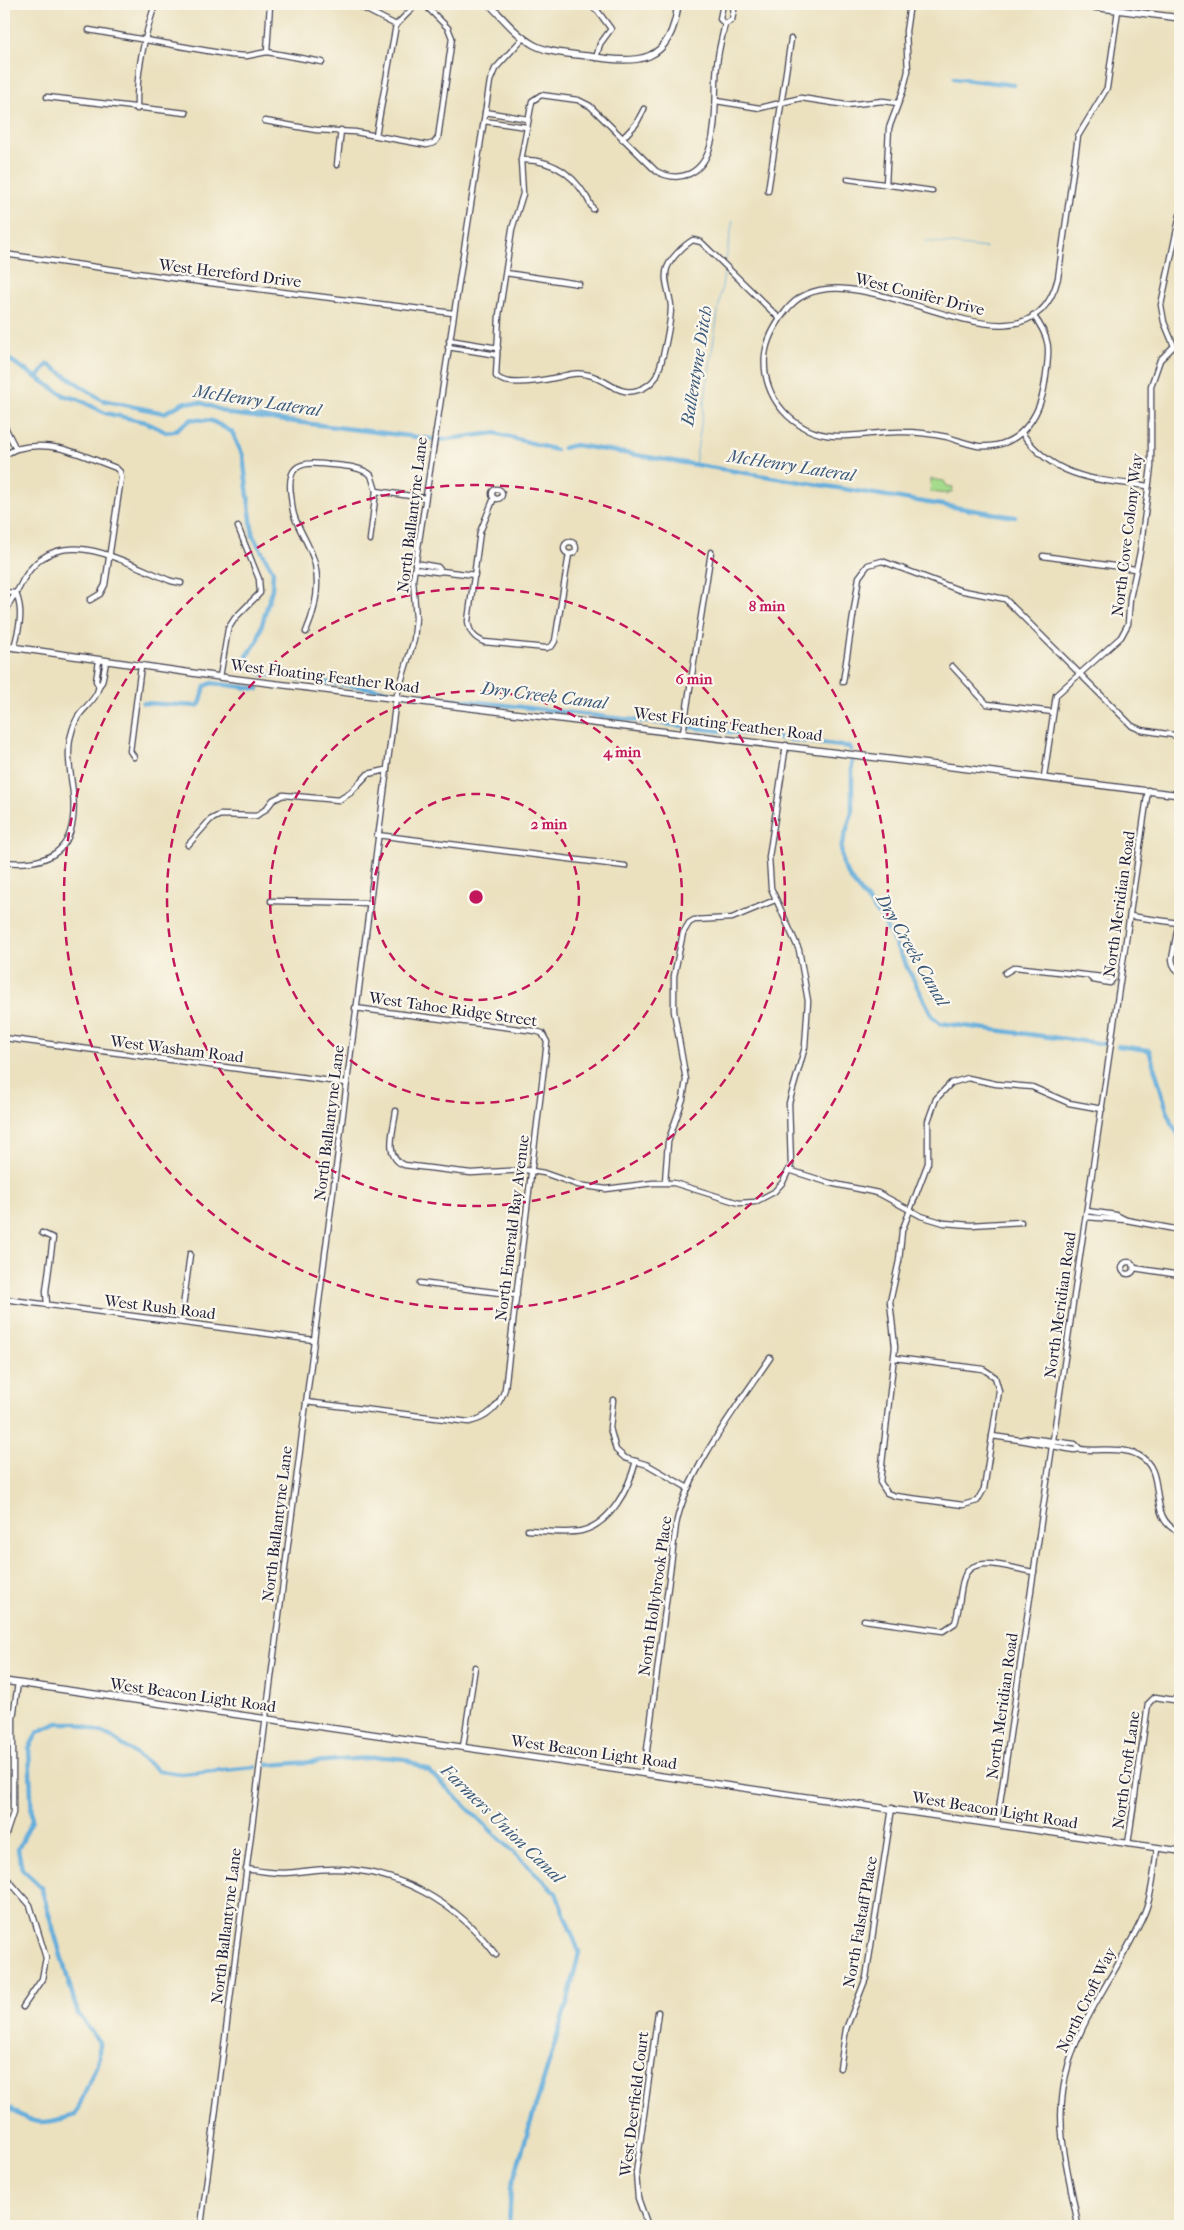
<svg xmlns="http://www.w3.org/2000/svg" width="1184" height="2230" viewBox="0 0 1184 2230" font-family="'IM FELL French Canon',serif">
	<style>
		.green { fill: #a5db8c; stroke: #647e64 }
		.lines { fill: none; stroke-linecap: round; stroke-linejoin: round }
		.stream { stroke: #64addb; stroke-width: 1 }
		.canal { stroke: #64addb; stroke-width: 4.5 }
		.minor-casing { stroke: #403f4f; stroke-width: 7 }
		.major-casing { stroke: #403f4f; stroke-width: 8 }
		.minor { stroke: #fff; stroke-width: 4.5 }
		.major { stroke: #fff; stroke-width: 5.5 }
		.ring { fill: none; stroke: #c2185b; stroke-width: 2.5; stroke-dasharray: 9 6 }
		.labels { text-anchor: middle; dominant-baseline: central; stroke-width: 4.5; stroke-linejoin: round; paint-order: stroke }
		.street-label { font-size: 16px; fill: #22223b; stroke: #fbf7ec }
		.water-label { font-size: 18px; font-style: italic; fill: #3c5a7b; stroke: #fbf7ec }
		.centre { fill: #c2185b; stroke: #fbf7ec; stroke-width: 2.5 }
		.ring-label { font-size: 15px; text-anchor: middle; font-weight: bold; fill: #c2185b; stroke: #fbf7ec; stroke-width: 4.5; stroke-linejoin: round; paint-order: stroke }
	</style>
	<rect width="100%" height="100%" fill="#fbf7ec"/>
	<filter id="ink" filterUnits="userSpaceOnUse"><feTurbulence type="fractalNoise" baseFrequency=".02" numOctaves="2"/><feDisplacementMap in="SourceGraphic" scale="10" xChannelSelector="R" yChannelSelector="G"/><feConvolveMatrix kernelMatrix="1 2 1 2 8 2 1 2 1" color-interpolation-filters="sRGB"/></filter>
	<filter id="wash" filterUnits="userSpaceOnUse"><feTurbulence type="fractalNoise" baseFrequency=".0096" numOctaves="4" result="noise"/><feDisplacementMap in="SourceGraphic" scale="20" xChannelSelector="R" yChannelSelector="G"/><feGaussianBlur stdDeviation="1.12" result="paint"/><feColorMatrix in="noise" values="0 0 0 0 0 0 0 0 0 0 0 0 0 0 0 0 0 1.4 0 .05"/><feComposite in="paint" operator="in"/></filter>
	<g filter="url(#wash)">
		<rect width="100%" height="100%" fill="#ebe1bf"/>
		<path class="green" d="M931,479L944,481L947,486L953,487L952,492H948V494L930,492Z"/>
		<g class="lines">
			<g class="stream">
				<path d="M926,241L986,248"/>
				<path d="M726,260L733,220"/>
				<path d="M695,464L724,273"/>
			</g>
			<g class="canal">
				<path d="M954,78L1014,85"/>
				<path d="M4,356L65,396L78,399L105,413L145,422L166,432L174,431L192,419L212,421L232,432L243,456L253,536L273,571L272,589L257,642L247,656L248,666L263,674L391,691"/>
				<path d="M37,378L48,364L102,400L164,413L185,402L202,403L231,414L432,439"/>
				<path d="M440,440L495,433L556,450"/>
				<path d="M563,448L575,445L1015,517"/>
				<path d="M403,693L683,726"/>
				<path d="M143,703L197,706L200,704L205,686L212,683L258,689"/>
				<path d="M689,727L850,747L851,750"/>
				<path d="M852,760V813L841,848L843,866L854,884L881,917L933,1017L940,1023L1105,1044"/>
				<path d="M1118,1046L1149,1050L1171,1123L1180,1137"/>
				<path d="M267,1765L383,1757L405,1759L429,1771L556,1893L579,1952L568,2000L511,2187L509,2226"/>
				<path d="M4,2103C32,2127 41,2125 75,2115L99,2059V2042L78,2014L41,1887L22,1869L18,1849L32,1820L29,1748L38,1732L57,1723H76L110,1736L159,1771L181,1774L255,1767"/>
			</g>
		</g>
	</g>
	<g filter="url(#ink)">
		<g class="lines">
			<g class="minor-casing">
				<g id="minor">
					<path d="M355,4L396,25"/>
					<path d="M587,4L597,10L611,29L600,44L596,58"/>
					<path d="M723,4L720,19L725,24L732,20L734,10L731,4"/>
					<path d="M725,24C722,37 718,51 717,65C713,95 723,159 689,174C677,179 667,177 656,171L590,106L578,100L541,95L532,101L521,160L523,194L512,229L499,315L496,376C506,388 545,380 559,377C569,374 578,372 589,375C607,379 619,397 638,390C645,388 652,383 656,377C663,362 671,322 671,306C670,293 663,280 667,268C671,258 684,245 693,240L701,242L779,318"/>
					<path d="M89,30L231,55L247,56L267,52L322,62"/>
					<path d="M267,52L270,4"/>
					<path d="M47,97L186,113"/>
					<path d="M716,101L760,108L801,98L846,105L883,101L898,103"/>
					<path d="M137,109C136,72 144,39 155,4"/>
					<path d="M485,112L528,119"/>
					<path d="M265,121L316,130L355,132L427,145L434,143L438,138L452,38L448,28L424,4"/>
					<path d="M484,121L526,127"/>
					<path d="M376,135L396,25L417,4"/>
					<path d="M622,139L636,124L644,109"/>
					<path d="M521,160C557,159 578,178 593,209"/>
					<path d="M337,165L341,130"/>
					<path d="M848,179L932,191"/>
					<path d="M886,184L889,128L903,91L908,71L906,31L910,4"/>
					<path d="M768,191L791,39"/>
					<path d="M4,254L194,281L453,313"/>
					<path d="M506,273L579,284"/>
					<path d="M1033,315C1053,341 1049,352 1045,382C1040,418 1018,450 978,446C967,444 957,440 947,437C932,434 918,432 903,432C880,431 858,437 835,436C793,434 761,397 765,355C767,338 775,325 785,312C844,229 1027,402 1058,278L1078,136L1107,88L1118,10"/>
					<path d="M449,340L498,348"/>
					<path d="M448,347L497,355"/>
					<path d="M4,425L16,449C53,439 81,455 116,468L120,472L121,478L105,585L100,594L90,600"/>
					<path d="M1022,433C1054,479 1097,480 1148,486"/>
					<path d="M4,455L16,449"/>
					<circle cx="497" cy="494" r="5"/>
					<path d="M376,491L425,498"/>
					<path d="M494,498L480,532L468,621C469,632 474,638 484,642L546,648L552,646L555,641L569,554"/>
					<circle cx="570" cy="548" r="6"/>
					<path d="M1043,556L1135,569"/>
					<path d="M415,569L438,572L441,571L438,567L415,563"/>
					<path d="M441,571L475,575"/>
					<path d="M4,592L16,593"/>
					<path d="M306,632C315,611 320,587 315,564C311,547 301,534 295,518C292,511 292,503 291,496C287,469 296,461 323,464C338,466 358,465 371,475L376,491L370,540"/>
					<path d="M4,642C5,629 3,616 9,604C12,598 16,593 19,588C51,517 119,560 171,581L181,583"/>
					<path d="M14,648C19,628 24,613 16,593"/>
					<path d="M99,661L96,681L99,686L102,682L106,662"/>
					<path d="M952,666L987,704L1053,712"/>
					<path d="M220,677L228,629L235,618L260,593L259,579L238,527"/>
					<path d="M843,682L859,577L868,565L882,561L959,590L1005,599L1132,726L1141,730L1180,736"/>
					<path d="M683,733L711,552"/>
					<path d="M134,757L130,751L141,666"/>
					<path d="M1044,777L1056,695L1121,637L1128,624L1130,598L1140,552L1151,467V386L1160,360L1174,346L1164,322L1161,305L1180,215"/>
					<path d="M377,835L625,866"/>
					<path d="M188,845L210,820L220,815L256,816L266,809L273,800L283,795L339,800L350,793L368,774L386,770"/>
					<path d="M4,862C56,867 78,846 73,793C71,775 67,758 70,739C72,731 74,721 80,714C87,705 97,698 99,686"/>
					<path d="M271,901L368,903"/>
					<path d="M1180,915L1172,959L1173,964L1180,976"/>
					<path d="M1130,916L1178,923"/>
					<path d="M1005,973L1015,967L1111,978L1112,980L1110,983L1093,980L1090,977"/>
					<path d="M4,1038L346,1083"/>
					<path d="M396,1111C394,1129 383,1157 404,1165L471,1173L526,1170L544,1173L578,1185L606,1189L653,1183H674L739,1203L755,1202L774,1192L783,1182L791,1165L789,1103L805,1047L808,1001L799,950L771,888L769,857L786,745"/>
					<path d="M789,1170L830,1183L878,1193L921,1216L944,1223L971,1225L1021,1222"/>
					<path d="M665,1182L668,1142L683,1099L686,1080L674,1011V976L683,933L689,923L694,920L732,918L775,900"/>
					<path d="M1086,1217L1126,1220L1116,1215L1087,1211"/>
					<path d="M1126,1220L1180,1230"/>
					<path d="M42,1233L53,1238L46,1291L47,1305"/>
					<circle cx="1128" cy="1268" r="6"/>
					<path d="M1134,1268L1180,1275"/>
					<path d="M420,1283L517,1295"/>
					<path d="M4,1299L314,1340"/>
					<path d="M181,1322L190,1254"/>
					<path d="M895,1358L983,1369L995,1377L999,1391L984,1489L977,1501L963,1505L895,1496L887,1493L880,1482L895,1347L890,1302L899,1261L902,1231L928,1163V1121L936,1099L951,1083L968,1078L996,1084L1032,1087L1069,1103L1102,1109"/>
					<path d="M613,1400L610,1428L616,1450L625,1458L648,1465L688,1488"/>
					<path d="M306,1402L469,1422C488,1418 499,1407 505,1389L547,1042L542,1033L535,1031L355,1008"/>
					<path d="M992,1436L1020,1440"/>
					<path d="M1080,1449L1075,1444L1028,1438L1020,1440L1074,1450L1080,1449C1098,1452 1121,1446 1138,1455C1170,1471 1144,1519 1180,1532"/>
					<path d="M528,1530C545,1531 565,1534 581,1531C611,1524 629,1488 636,1461"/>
					<path d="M864,1620L943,1631L955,1623C960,1608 959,1592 964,1578C972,1552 1015,1570 1034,1572"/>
					<path d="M463,1747L475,1667"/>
					<path d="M644,1773L676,1525C685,1474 740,1402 770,1358"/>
					<path d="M997,1823L1148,790"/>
					<path d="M4,1840L13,1813V1718L18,1683"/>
					<path d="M1128,1844L1148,1704L1155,1697L1180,1701"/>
					<path d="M246,1869C258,1871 271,1873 284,1873C300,1872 316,1869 333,1869C399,1869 457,1903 496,1955"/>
					<path d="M4,1875L30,1905L46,1958L42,1979L23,2007"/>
					<path d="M840,2068L846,2029L866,1978L892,1808"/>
					<path d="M201,2226L396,698L414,640L416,618L413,580L490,81L495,69L523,38"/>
					<path d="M648,2226L638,2198L636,2173L658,2012"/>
					<path d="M1078,2226C1071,2181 1056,2137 1063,2091C1071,2025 1120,1972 1145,1912C1153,1892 1154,1869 1157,1849"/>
				</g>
			</g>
			<g class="major-casing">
				<g id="major">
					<path d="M489,4C503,18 516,35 534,45C550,53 570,54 587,56C638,64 671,65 678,4"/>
					<path d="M1070,4L1180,18"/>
					<path d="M4,646L220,677L1180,795"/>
					<path d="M4,1681L1180,1851"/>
				</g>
			</g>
			<use href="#minor" class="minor"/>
			<use href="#major" class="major"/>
		</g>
	</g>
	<g class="ring">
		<circle cx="476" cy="897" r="103"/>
		<circle cx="476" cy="897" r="206"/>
		<circle cx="476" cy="897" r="309"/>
		<circle cx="476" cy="897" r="412"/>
	</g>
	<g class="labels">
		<g class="street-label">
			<text transform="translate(230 273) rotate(7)">West Hereford Drive</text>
			<text transform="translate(920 294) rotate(14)">West Conifer Drive</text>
			<text transform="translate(412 515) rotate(-83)">North Ballantyne Lane</text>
			<text transform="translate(1127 535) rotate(-83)">North Cove Colony Way</text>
			<text transform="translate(325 676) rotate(7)">West Floating Feather Road</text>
			<text transform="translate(728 724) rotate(7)">West Floating Feather Road</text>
			<text transform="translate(1119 904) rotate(-82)">North Meridian Road</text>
			<text transform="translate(453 1009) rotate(8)">West Tahoe Ridge Street</text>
			<text transform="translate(177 1049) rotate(7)">West Washam Road</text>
			<text transform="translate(329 1123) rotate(-83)">North Ballantyne Lane</text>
			<text transform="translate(512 1228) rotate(-83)">North Emerald Bay Avenue</text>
			<text transform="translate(1060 1305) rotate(-82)">North Meridian Road</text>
			<text transform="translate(160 1307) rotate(7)">West Rush Road</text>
			<text transform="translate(277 1524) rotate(-83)">North Ballantyne Lane</text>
			<text transform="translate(655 1596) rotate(-82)">North Hollybrook Place</text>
			<text transform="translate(193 1695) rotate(8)">West Beacon Light Road</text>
			<text transform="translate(1002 1706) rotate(-82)">North Meridian Road</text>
			<text transform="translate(594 1752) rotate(8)">West Beacon Light Road</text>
			<text transform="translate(1126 1770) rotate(-82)">North Croft Lane</text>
			<text transform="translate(995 1810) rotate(9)">West Beacon Light Road</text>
			<text transform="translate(860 1922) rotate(-80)">North Falstaff Place</text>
			<text transform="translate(226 1926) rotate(-83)">North Ballantyne Lane</text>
			<text transform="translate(1086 2000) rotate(-64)">North Croft Way</text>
			<text transform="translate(634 2104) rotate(-83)">West Deerfield Court</text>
		</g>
		<g class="water-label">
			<text transform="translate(697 366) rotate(-81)">Ballentyne Ditch</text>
			<text transform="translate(257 401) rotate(9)">McHenry Lateral</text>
			<text transform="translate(791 466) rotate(9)">McHenry Lateral</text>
			<text transform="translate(544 696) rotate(7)">Dry Creek Canal</text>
			<text transform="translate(912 950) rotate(60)">Dry Creek Canal</text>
			<text transform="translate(502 1824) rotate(44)">Farmers Union Canal</text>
		</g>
	</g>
	<circle cx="476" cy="897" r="8" class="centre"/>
	<g class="ring-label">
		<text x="767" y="611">8 min</text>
		<text x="694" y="684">6 min</text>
		<text x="622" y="757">4 min</text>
		<text x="549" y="829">2 min</text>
	</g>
	<rect width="1184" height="2230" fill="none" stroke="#fbf7ec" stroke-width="20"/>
</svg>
